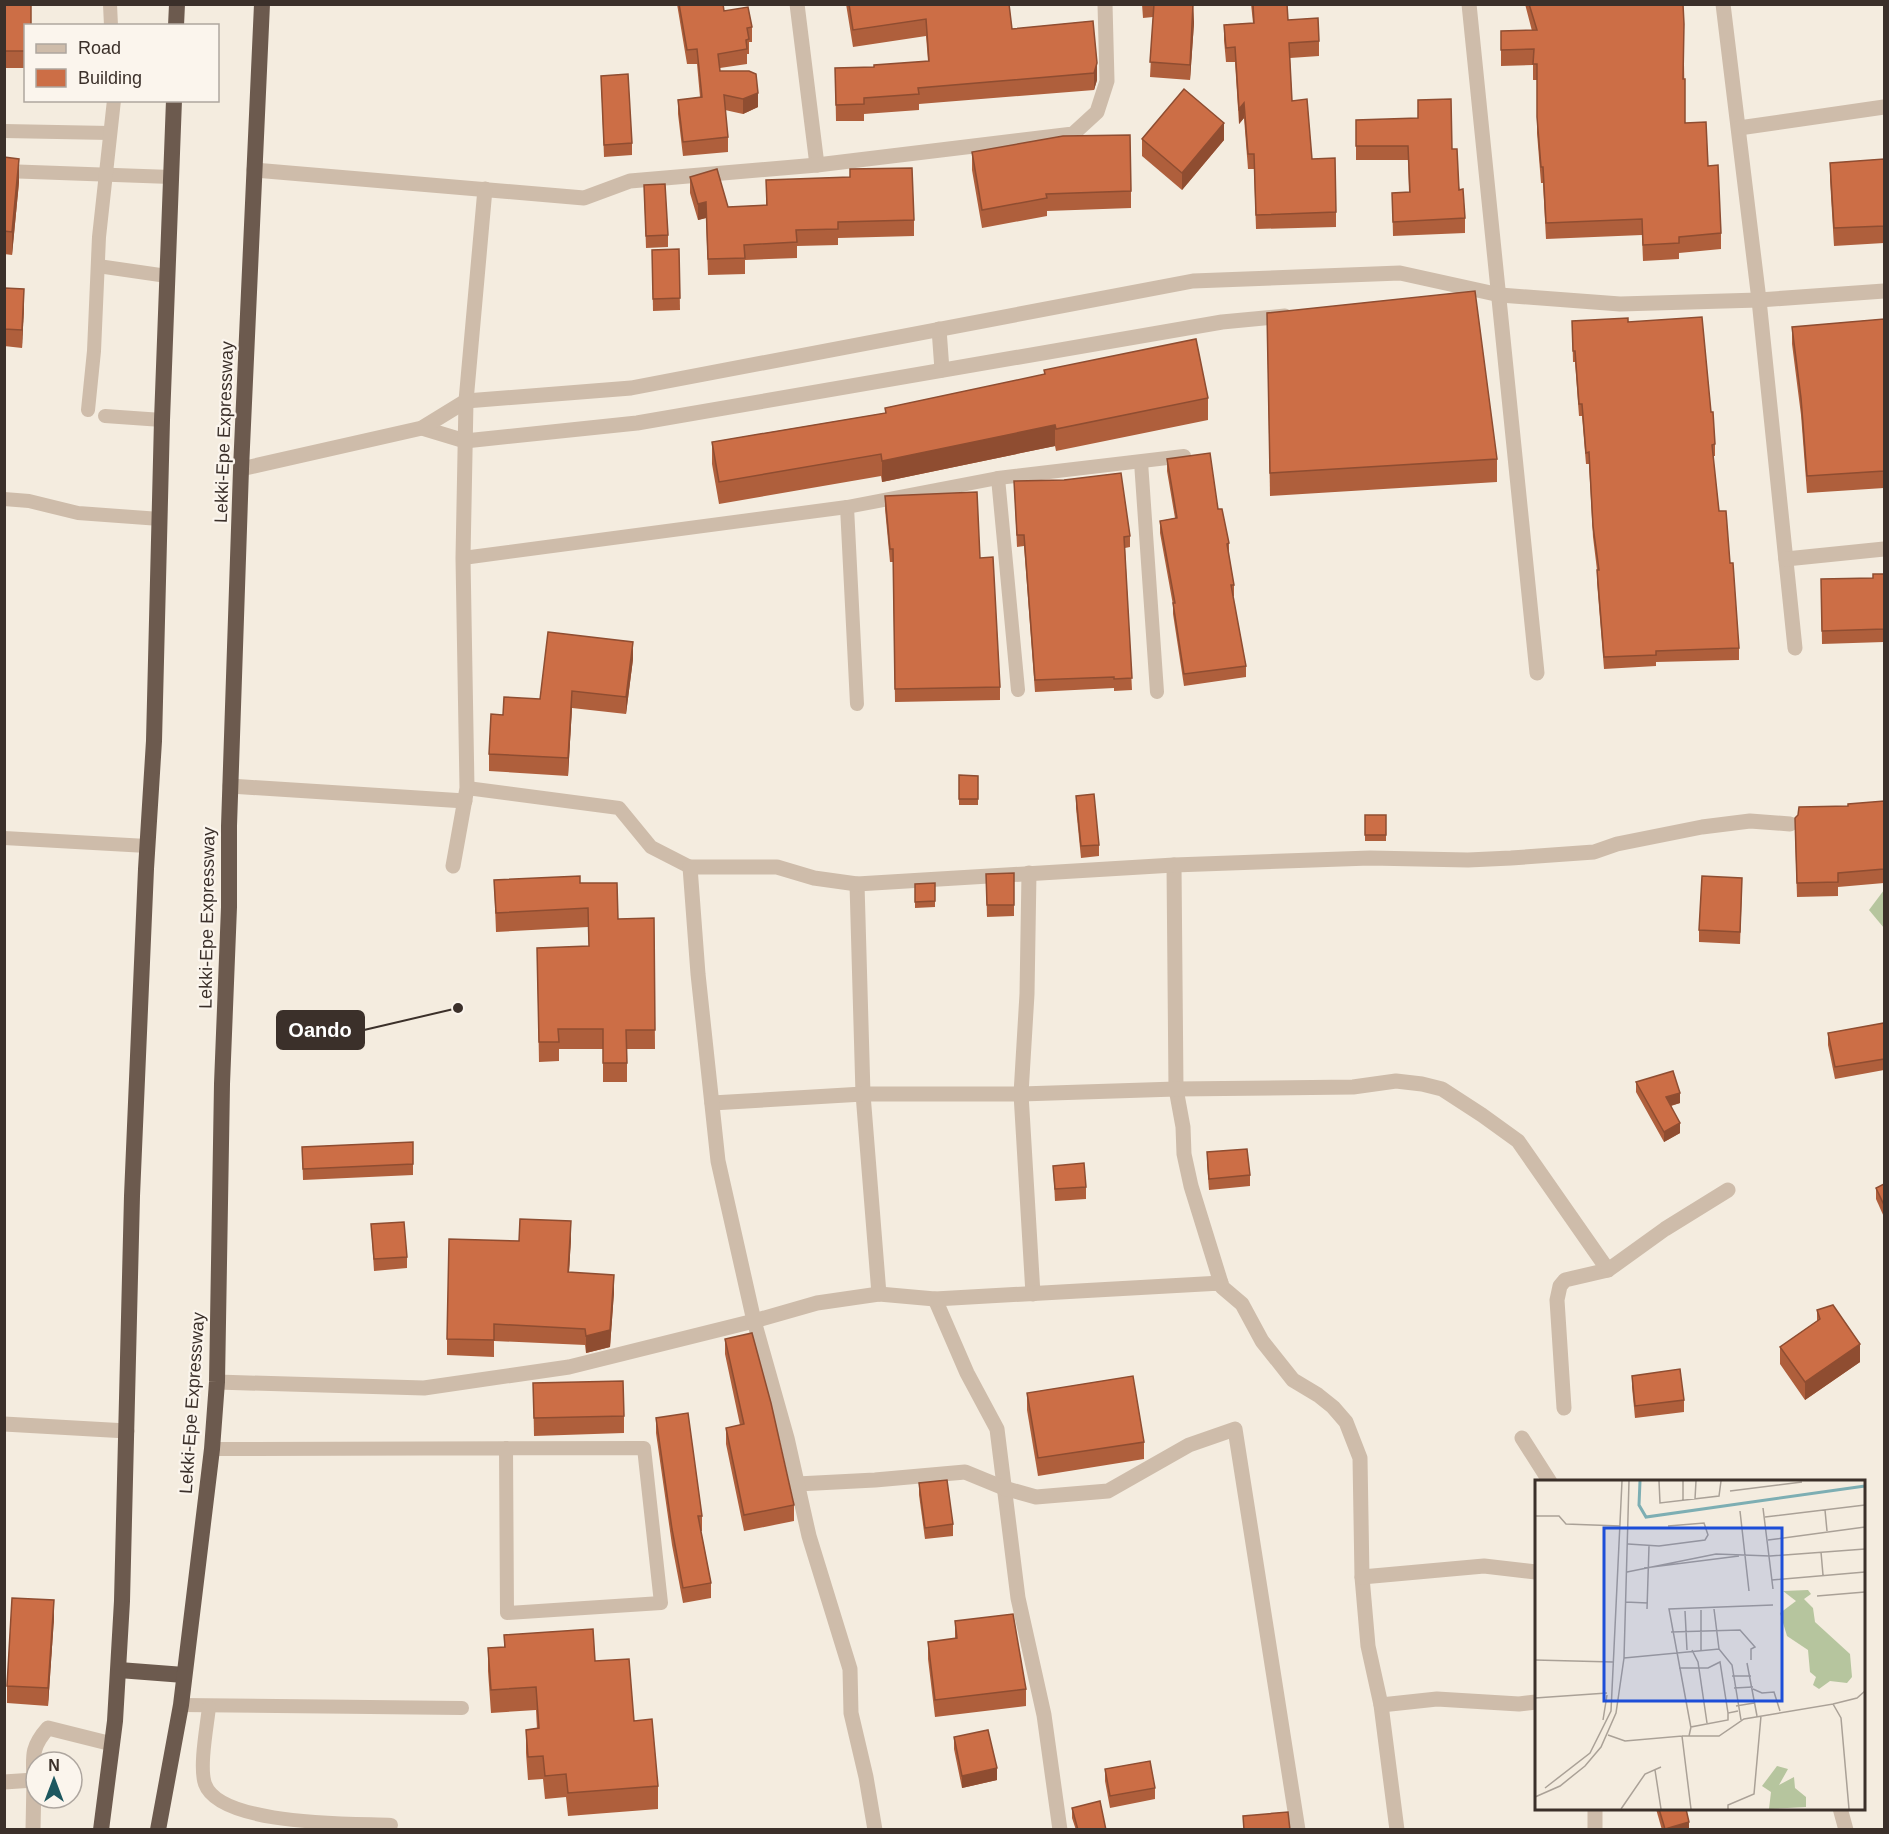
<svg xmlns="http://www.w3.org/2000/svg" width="1889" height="1834" viewBox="0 0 1889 1834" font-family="Helvetica,sans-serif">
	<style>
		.green { fill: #b6c59e }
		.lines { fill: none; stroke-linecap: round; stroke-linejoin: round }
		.service { stroke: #cebcaa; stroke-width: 14 }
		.minor { stroke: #cebcaa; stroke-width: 15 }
		.trunk { stroke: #6c5a4e; stroke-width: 16 }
		.wall { fill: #af5f3c }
		.shaded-wall { fill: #8f4d31 }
		.building { fill: #cc6e46; stroke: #8f4d31; stroke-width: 1.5 }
		.labels { text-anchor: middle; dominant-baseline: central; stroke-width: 4.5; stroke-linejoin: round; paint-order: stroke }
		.street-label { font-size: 18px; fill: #3b302a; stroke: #fbf5ed }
		.inset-river { fill: none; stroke: #7daeb3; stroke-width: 3 }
		.inset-road { fill: none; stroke: #aaa197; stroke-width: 1.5 }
		.view { fill: #1d4ed8; fill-opacity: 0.15; stroke: #1d4ed8; stroke-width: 3 }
		.inset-edge { fill: none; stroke: #3b302a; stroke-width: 3 }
		.leader { fill: none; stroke: #3b302a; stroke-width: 2 }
		.callout-dot { fill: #3b302a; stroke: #fbf5ed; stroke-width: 2 }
		.callout { fill: #3b302a; stroke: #3b302a; stroke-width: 2 }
		.callout-label { font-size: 20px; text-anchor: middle; font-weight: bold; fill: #fff }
	</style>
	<rect width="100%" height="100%" fill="#f4ecdf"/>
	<path class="green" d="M1884,890V928L1869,910Z"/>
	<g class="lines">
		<g class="service">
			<path d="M110,4L111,26"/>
			<path d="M4,131L110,133"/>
			<path d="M4,171L171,177"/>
			<path d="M98,266L167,276"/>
			<path d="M88,410L94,351L99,237L114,100"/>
			<path d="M105,416L162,420"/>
			<path d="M1141,462L1157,692"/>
			<path d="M998,478L1018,690"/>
			<path d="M4,499L29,501L78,513L160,519"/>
			<path d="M847,507L857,704"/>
			<path d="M463,558L847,507L998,478L1184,456"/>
			<path d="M467,788L619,808L651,847L690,867"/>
			<path d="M4,838L147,846"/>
			<path d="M212,1449L644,1448L661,1603L507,1613L506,1448"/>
			<path d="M181,1705L462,1708"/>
			<path d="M209,1707C207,1726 199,1767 205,1784C220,1826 353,1823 391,1825"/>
		</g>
		<g class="minor">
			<path d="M797,4L817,165"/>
			<path d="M1469,4L1537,673"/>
			<path d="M1723,4L1759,300L1795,648"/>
			<path d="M1739,128L1884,107"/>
			<path d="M254,170L584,198L630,181L817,165L1073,134L1097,112L1107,81L1105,4"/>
			<path d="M939,329L942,370"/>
			<path d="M422,428L465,441L637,423L1222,322L1285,316"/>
			<path d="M241,469L422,428L466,401L631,388L1193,281L1400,273L1500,295L1620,304L1759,300L1884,291"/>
			<path d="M1786,559L1884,549"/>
			<path d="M230,786L465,801"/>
			<path d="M1174,865L1176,1089L1183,1127L1184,1154L1191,1186L1221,1283"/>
			<path d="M453,866L467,788L463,558L466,401L485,189"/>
			<path d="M1029,873L1027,994L1021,1094L1033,1294"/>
			<path d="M857,884L863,1094L879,1294"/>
			<path d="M712,1103L863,1094H1021L1176,1089L1353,1087L1396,1081L1422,1084L1442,1089L1482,1115L1518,1141L1608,1270L1565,1280L1560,1286L1557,1300L1564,1408"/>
			<path d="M1608,1270L1665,1229L1728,1190"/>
			<path d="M935,1299L967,1373L997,1429L1018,1598L1044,1715L1060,1830"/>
			<path d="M217,1382L424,1388L569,1367L754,1321L817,1303L879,1294L935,1299L1221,1283L1222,1287L1242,1304L1262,1341L1293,1380L1318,1395L1333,1407L1346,1422L1360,1458L1362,1577L1368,1646L1381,1705L1397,1830"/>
			<path d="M4,1424L127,1431"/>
			<path d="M1522,1438L1550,1482"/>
			<path d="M797,1484L875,1480L965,1472L1004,1488L1036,1497L1108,1491L1189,1445L1235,1429L1298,1830"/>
			<path d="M1362,1577L1484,1566L1536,1572"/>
			<path d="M1381,1705L1437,1699L1519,1704L1536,1702"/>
			<path d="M4,1782L34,1780C33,1756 31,1747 48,1728L112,1744"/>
			<path d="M1595,1808V1830"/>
			<path d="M1840,1808L1846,1830"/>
			<path d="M33,1830L34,1780"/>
			<path d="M875,1830L866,1777L851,1713L850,1669L809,1536L787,1438L754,1321L718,1161L698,974L690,867H777L814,878L857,884L1174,865L1370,858L1468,860L1511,858L1594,852L1617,844L1702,827L1750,821L1790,824"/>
		</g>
		<g class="trunk">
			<path d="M176,26L177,4"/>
			<path d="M119,1670L184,1675"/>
			<path d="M101,1830L115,1721L122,1601L132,1196L146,869L154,741L162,420L174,100"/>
			<path d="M158,1830L181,1705L212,1449L217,1382L222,1084L229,907V826L241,469L262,4"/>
		</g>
	</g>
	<g class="wall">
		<path d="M4,4L26,26V68H4Z"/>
		<path d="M677,4H723L724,11L752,27V42H749V54H747V64L720,68V71L758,107L743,114L725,110L728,137V152L683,156L678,114V100L700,97L697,64H687Z"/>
		<path d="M846,4H1009L1012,29L1093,21L1097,80L1094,90L919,104V110L864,114V121H836L835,68L874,67L928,61L926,36L853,47Z"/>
		<path d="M1142,4H1193L1194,23L1190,80L1150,77L1153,17L1143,18Z"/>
		<path d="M1251,4H1287L1288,20L1319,41V56L1290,58L1292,101L1312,159L1336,212V227L1256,229L1254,169H1248L1244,118L1239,124L1235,62H1226L1224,40V25L1253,23Z"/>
		<path d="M1525,4H1683L1685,123L1708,166L1721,233V249L1679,253V259L1643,261L1642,235L1546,239L1543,183H1541L1537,133V80H1533V65L1501,66V31H1532Z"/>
		<path d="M601,76L632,143V155L604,157Z"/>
		<path d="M1356,120L1452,149L1465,218V233L1393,236L1392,193L1409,192L1408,160H1356Z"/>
		<path d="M1142,139L1224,140L1182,190L1142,156Z"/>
		<path d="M972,152L1131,191V208L1047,211V216L982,228L972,170Z"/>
		<path d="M4,157L19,182L12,255L4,254Z"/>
		<path d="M1884,159V243L1834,246L1830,180V163Z"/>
		<path d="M690,177L728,207L766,205V180L914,220V236L838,238V245L797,246V258L745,260V274L708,275L706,218L698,220L690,193Z"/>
		<path d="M644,185L668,235V247L646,248Z"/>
		<path d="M679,249L680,310L653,311L652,250Z"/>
		<path d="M4,288L24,306L22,348L4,346Z"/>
		<path d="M1267,313L1497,459V482L1270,496Z"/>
		<path d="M1884,319V488L1807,493L1801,415L1792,344V327Z"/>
		<path d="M1572,321L1628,322L1711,412L1715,444V456H1713L1719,511L1739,648V660L1656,662V666L1604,669L1597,582V570L1593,537L1589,464H1586L1582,416H1579L1575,362H1573Z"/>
		<path d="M1044,370L1208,398V420L1056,451L1055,446L882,482L881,476L719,504L712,464V442L885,413V408L1044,375Z"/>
		<path d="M1167,459L1218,509L1229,543V555L1234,585V596H1233L1246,666V677L1184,686L1173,614V605L1160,533V521L1175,518L1167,471Z"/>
		<path d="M1014,481L1130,536V547L1125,548L1132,690L1114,691V688L1035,692L1024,546L1017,547Z"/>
		<path d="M885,496L980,558L1000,687V700L895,702L893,562H890L885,509Z"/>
		<path d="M1884,574V642L1822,644L1821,579L1873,578Z"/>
		<path d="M633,659L626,714L572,708L568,776L489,771V754L503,715Z"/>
		<path d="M959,775L978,776V805H959Z"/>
		<path d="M1076,796L1099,845V856L1081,858L1076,808Z"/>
		<path d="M1884,801V883L1838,887V896L1797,897L1795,832L1848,806Z"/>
		<rect x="1365" y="815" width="21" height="26"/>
		<path d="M1014,873V916L987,917L986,874Z"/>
		<path d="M494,880L580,883L618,919L654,918L655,1049H627V1082H603V1049H559V1061L539,1062L537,948L589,946L588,927L496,932Z"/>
		<path d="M935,883V907L915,908V884Z"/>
		<path d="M1742,890L1740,944L1699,942V930Z"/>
		<path d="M1884,1023V1070L1835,1079L1828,1045V1033Z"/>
		<path d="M1636,1082L1680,1103L1671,1106L1680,1133L1664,1142L1636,1092Z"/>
		<path d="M413,1142V1175L303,1180L302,1147Z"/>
		<path d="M1207,1152L1250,1175V1186L1209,1190L1207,1164Z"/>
		<path d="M1053,1166L1086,1187V1199L1055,1201Z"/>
		<path d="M1884,1184V1217L1876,1199V1188Z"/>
		<path d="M371,1224L407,1257V1268L374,1271Z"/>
		<path d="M571,1238L569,1272L614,1292L610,1347L586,1353L585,1345L494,1341V1357L447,1355V1339L519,1241Z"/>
		<path d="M1817,1310L1860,1362L1805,1400L1780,1364V1347L1817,1321Z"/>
		<path d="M725,1339L794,1505V1521L744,1531L726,1444V1428L740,1425L725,1354Z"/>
		<path d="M1632,1376L1684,1400V1412L1635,1418L1632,1387Z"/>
		<path d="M533,1383L624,1416V1433L534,1436Z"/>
		<path d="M1027,1393L1144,1442V1459L1038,1476L1027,1410Z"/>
		<path d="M656,1418L702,1516V1531H701L711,1583V1598L683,1603L672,1545L656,1433Z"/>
		<path d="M919,1483L953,1524V1536L925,1539L919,1495Z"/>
		<path d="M54,1618L48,1706L7,1703V1686Z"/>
		<path d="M955,1621L1026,1689V1706L935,1717L928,1659V1642L955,1639Z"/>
		<path d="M504,1635L595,1661L634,1721L658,1786V1809L568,1816L566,1797L545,1799L543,1779L528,1780L526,1753V1730L537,1729L536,1710L491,1713L488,1671V1648L504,1647Z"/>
		<path d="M954,1737L997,1780L962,1788L954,1749Z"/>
		<path d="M1105,1769L1155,1788V1799L1110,1808L1105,1781Z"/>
		<path d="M1072,1808L1106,1830H1076L1072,1818Z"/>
		<path d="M1656,1809H1686L1689,1830H1662Z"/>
	</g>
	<g class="shaded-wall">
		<path d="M1194,8V23L1190,80V65Z"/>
		<path d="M1097,63V80L1094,90V73Z"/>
		<path d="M758,93V107L743,114V99Z"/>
		<path d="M1244,103V118L1239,124V109Z"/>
		<path d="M1224,123V140L1182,190V173Z"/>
		<path d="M19,159V182L12,255V232Z"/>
		<path d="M706,202V218L698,220V204Z"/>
		<path d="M24,289V306L22,348V330Z"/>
		<path d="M1055,425V446L882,482V461Z"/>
		<path d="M633,642V659L626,714V697Z"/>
		<path d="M572,691V708L568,776V758Z"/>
		<path d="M1680,1093V1103L1666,1107V1097Z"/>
		<path d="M1680,1123V1133L1664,1142V1132Z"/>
		<path d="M571,1221V1238L568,1289V1272Z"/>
		<path d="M614,1275V1292L610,1347L586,1353V1336Z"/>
		<path d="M1860,1344V1362L1805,1400V1382Z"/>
		<path d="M54,1600V1618L48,1706V1688Z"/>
		<path d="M997,1768V1780L962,1788V1776Z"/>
		<path d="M1689,1822V1830H1665V1829Z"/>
	</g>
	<g class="building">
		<path d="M4,4H31V26H26V51H4Z"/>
		<path d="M679,4H723L724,11L748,7L752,27L747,28L749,39L746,40L747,49L718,54L720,71H749L756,74L758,93L743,99L724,95L728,137L683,142L678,100L702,97L697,49L687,50Z"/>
		<path d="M849,4H1009L1012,29L1093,21L1097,63L1094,73L918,88L919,94L864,98V104L836,105L835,68L874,67V65L929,61L926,19L853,30Z"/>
		<path d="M1154,4H1193L1190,65L1150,62Z"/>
		<path d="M1253,4H1287L1288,20L1318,18L1319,41L1289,43L1292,101L1307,99L1312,159L1335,158L1336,212L1256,215L1254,154H1248L1244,103L1239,109L1235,47L1226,48L1224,25L1254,23Z"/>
		<path d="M1529,4H1683L1684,24L1683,79H1685V123L1706,122L1708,166L1718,165L1721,233L1679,237V243L1643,245L1642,219L1546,223L1543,167H1541L1537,117V64H1533L1534,49L1501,50V31L1537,30Z"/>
		<path d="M628,74L632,143L604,145L601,76Z"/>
		<path d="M1184,89L1224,123L1182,173L1142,139Z"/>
		<path d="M1451,99L1452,149H1457L1459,190L1463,189L1465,218L1393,222L1392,193L1410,192L1408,146H1356V120L1418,118V100Z"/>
		<path d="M1130,135L1131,191L1046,194L1047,198L982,210L972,152L1063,136Z"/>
		<path d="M4,157L19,159L12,232L4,231Z"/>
		<path d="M1884,159V226L1834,228L1830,163Z"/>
		<path d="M912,168L914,220L838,222V229L796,230L797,242L744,245L745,258L708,259L706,202L698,204L690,177L717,169L728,207L767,205L766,180L850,177V169Z"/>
		<path d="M665,184L668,235L646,236L644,185Z"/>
		<path d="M679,249L680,298L653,299L652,250Z"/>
		<path d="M4,288L24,289L22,330L4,329Z"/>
		<path d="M1475,291L1497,459L1270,473L1267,313Z"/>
		<path d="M1702,317L1711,412H1713L1715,444L1712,445L1719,511H1726L1730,563H1733L1739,648L1656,651V655L1604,657L1597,570H1599L1593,526L1589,452L1586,453L1582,404H1579L1575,351H1573L1572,321L1628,318V322Z"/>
		<path d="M1884,319V471L1807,476L1801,398L1792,327Z"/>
		<path d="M1196,339L1208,398L1056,429L1055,425L882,461L881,454L719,482L712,442L886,413L885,408L1045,374L1044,370Z"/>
		<path d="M1210,453L1218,509H1222L1229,543L1227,544L1234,585H1231L1246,666L1184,674L1173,603H1175L1160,521L1177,518L1167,459Z"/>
		<path d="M1121,473L1130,536L1124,537L1132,678L1114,679V677L1035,680L1024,535H1017L1014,481L1064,480Z"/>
		<path d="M977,492L980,558L993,557L1000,687L895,689L893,549H890L885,496Z"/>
		<path d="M1873,574H1884V629L1822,631L1821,579L1873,578Z"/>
		<path d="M548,632L633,642L626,697L572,691L568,758L489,754L491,714L503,715L504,697L540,699Z"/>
		<path d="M959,775L978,776V799H959Z"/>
		<path d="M1094,794L1099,845L1081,846L1076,796Z"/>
		<path d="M1884,801V869L1838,873V882L1797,883L1795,818L1798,815L1799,807L1848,806V804Z"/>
		<rect x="1365" y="815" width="21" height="20"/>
		<path d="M1014,873V905H987L986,874Z"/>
		<path d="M580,876V883H617L618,919L654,918L655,1030H626L627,1063H603V1029H558L559,1042H539L537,948L589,946L588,908L496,913L494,880Z"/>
		<path d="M1702,876L1742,878L1740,932L1699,930Z"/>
		<path d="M935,883V901L915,902V884Z"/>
		<path d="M1884,1023V1059L1835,1067L1828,1033Z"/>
		<path d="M1673,1071L1680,1093L1666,1097L1680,1123L1664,1132L1636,1082Z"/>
		<path d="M413,1142V1164L303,1169L302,1147Z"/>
		<path d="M1247,1149L1250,1175L1209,1179L1207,1152Z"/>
		<path d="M1084,1163L1086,1187L1055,1189L1053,1166Z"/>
		<path d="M1884,1184V1205L1876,1188Z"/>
		<path d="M520,1219L571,1221L568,1272L614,1275L610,1330L586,1336L585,1329L494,1324V1340L447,1339L449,1239L519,1241Z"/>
		<path d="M404,1222L407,1257L374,1259L371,1224Z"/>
		<path d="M1833,1305L1860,1344L1805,1382L1780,1347L1820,1319L1817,1310Z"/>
		<path d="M752,1333L771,1403L794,1505L744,1515L726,1428L744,1424L725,1339Z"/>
		<path d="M1680,1369L1684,1400L1635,1406L1632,1376Z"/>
		<path d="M1133,1376L1144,1442L1038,1458L1027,1393Z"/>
		<path d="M623,1381L624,1416L534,1418L533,1383Z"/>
		<path d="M688,1413L702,1516H698L711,1583L683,1588L672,1529L656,1418Z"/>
		<path d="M947,1480L953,1524L925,1528L919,1483Z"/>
		<path d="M12,1598L54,1600L48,1688L7,1686Z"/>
		<path d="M1013,1614L1026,1689L935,1700L928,1642L957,1638L955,1621Z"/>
		<path d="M593,1629L595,1661L629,1659L634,1721L652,1719L658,1786L568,1793L566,1774L545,1776L543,1756L528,1757L526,1730L539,1728L536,1687L491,1690L488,1648L505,1647L504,1635Z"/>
		<path d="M988,1730L997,1768L962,1776L954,1737Z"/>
		<path d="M1150,1761L1155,1788L1110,1796L1105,1769Z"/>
		<path d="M1100,1801L1106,1830H1078L1072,1808Z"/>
		<path d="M1659,1809H1686L1689,1822L1665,1829Z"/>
		<path d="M1288,1812L1290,1830H1244L1243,1816Z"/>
	</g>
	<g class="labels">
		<g class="street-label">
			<text transform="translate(224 432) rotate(-88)">Lekki-Epe Expressway</text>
			<text transform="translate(207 918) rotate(-89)">Lekki-Epe Expressway</text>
			<text transform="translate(192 1403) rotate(-86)">Lekki-Epe Expressway</text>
		</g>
	</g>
	<g transform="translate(1535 1480)">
		<rect width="330" height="330" fill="#f4ecdf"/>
		<path d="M273,110L276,114L269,119L278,128L280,142L315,174L317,197L312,203L295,201L284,209L278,205L281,197L275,192L273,170L252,156L245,133L261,121L248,111ZM242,286L253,289L244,305L259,297L260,308L271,317V327L234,329L236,312L227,306Z" fill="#b6c59e"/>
		<path class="inset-river" d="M105,1L104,25L111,37L330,6"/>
		<path class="inset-road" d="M124,1L125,23L184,16L186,1M195,11L267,2M160,19L161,1M148,20V1M228,28L238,109M290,30L292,51M205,31L214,111M0,36H24L31,44L85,46M230,37L330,25M233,60L330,47M93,64L124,66L170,60L173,55L169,43L133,46M286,72L288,95M109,88L204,76M92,92L181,74L235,76L330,69M237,100L330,92M282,116L330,112M90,122L113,123M112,129L114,66M179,129L184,169M166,130V170M150,131L152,170M136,152L205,150L220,167L216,169V180M157,170L163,182L172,243M89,178L184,169L197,185L206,240M0,180L78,182M212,183L222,236M144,188H173L185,182L193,233M197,196H216M199,208L218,207M218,209L227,213L239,212L245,231M0,218L72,213M298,224L322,218L330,211M201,226L219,223M68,240L72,215M156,248L134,129L238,125M73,255L90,261L147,256L156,329M147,256H184L209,239L298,224L306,238L314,329M154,256L156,247L193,240V233L203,231M120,290L126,329M10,308L55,273L76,231L87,1M0,317L25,306L50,286L66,267L81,233L89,178L94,1M86,329L110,294L126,287M193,329V325L219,314L226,236"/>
		<path class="view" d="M69,48H247V221H69Z"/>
		<rect width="330" height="330" class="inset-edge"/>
	</g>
	<path class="leader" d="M458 1008L364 1030"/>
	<circle class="callout-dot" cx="458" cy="1008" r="6"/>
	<rect class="callout" x="277" y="1011" width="87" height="38" rx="6"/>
	<g class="callout-label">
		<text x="320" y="1037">Oando</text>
	</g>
	<rect width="1889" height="1834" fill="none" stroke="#3b302a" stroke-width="12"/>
	<rect x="24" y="24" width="195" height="78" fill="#fbf5ed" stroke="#aea69f" stroke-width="1.5"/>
	<rect x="36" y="44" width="30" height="9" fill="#cebcaa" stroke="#aea69f" stroke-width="1.5"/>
	<text x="78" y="54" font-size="18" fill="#3b302a">Road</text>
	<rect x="36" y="69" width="30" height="18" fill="#cc6e46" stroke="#aea69f" stroke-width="1.5"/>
	<text x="78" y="84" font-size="18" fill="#3b302a">Building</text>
	<g transform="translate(54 1780)"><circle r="28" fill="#fbf5ed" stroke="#aea69f" stroke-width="1.5"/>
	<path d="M0-4.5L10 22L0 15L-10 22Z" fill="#1d575f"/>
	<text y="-9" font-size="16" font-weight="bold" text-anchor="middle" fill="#3b302a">N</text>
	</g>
</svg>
